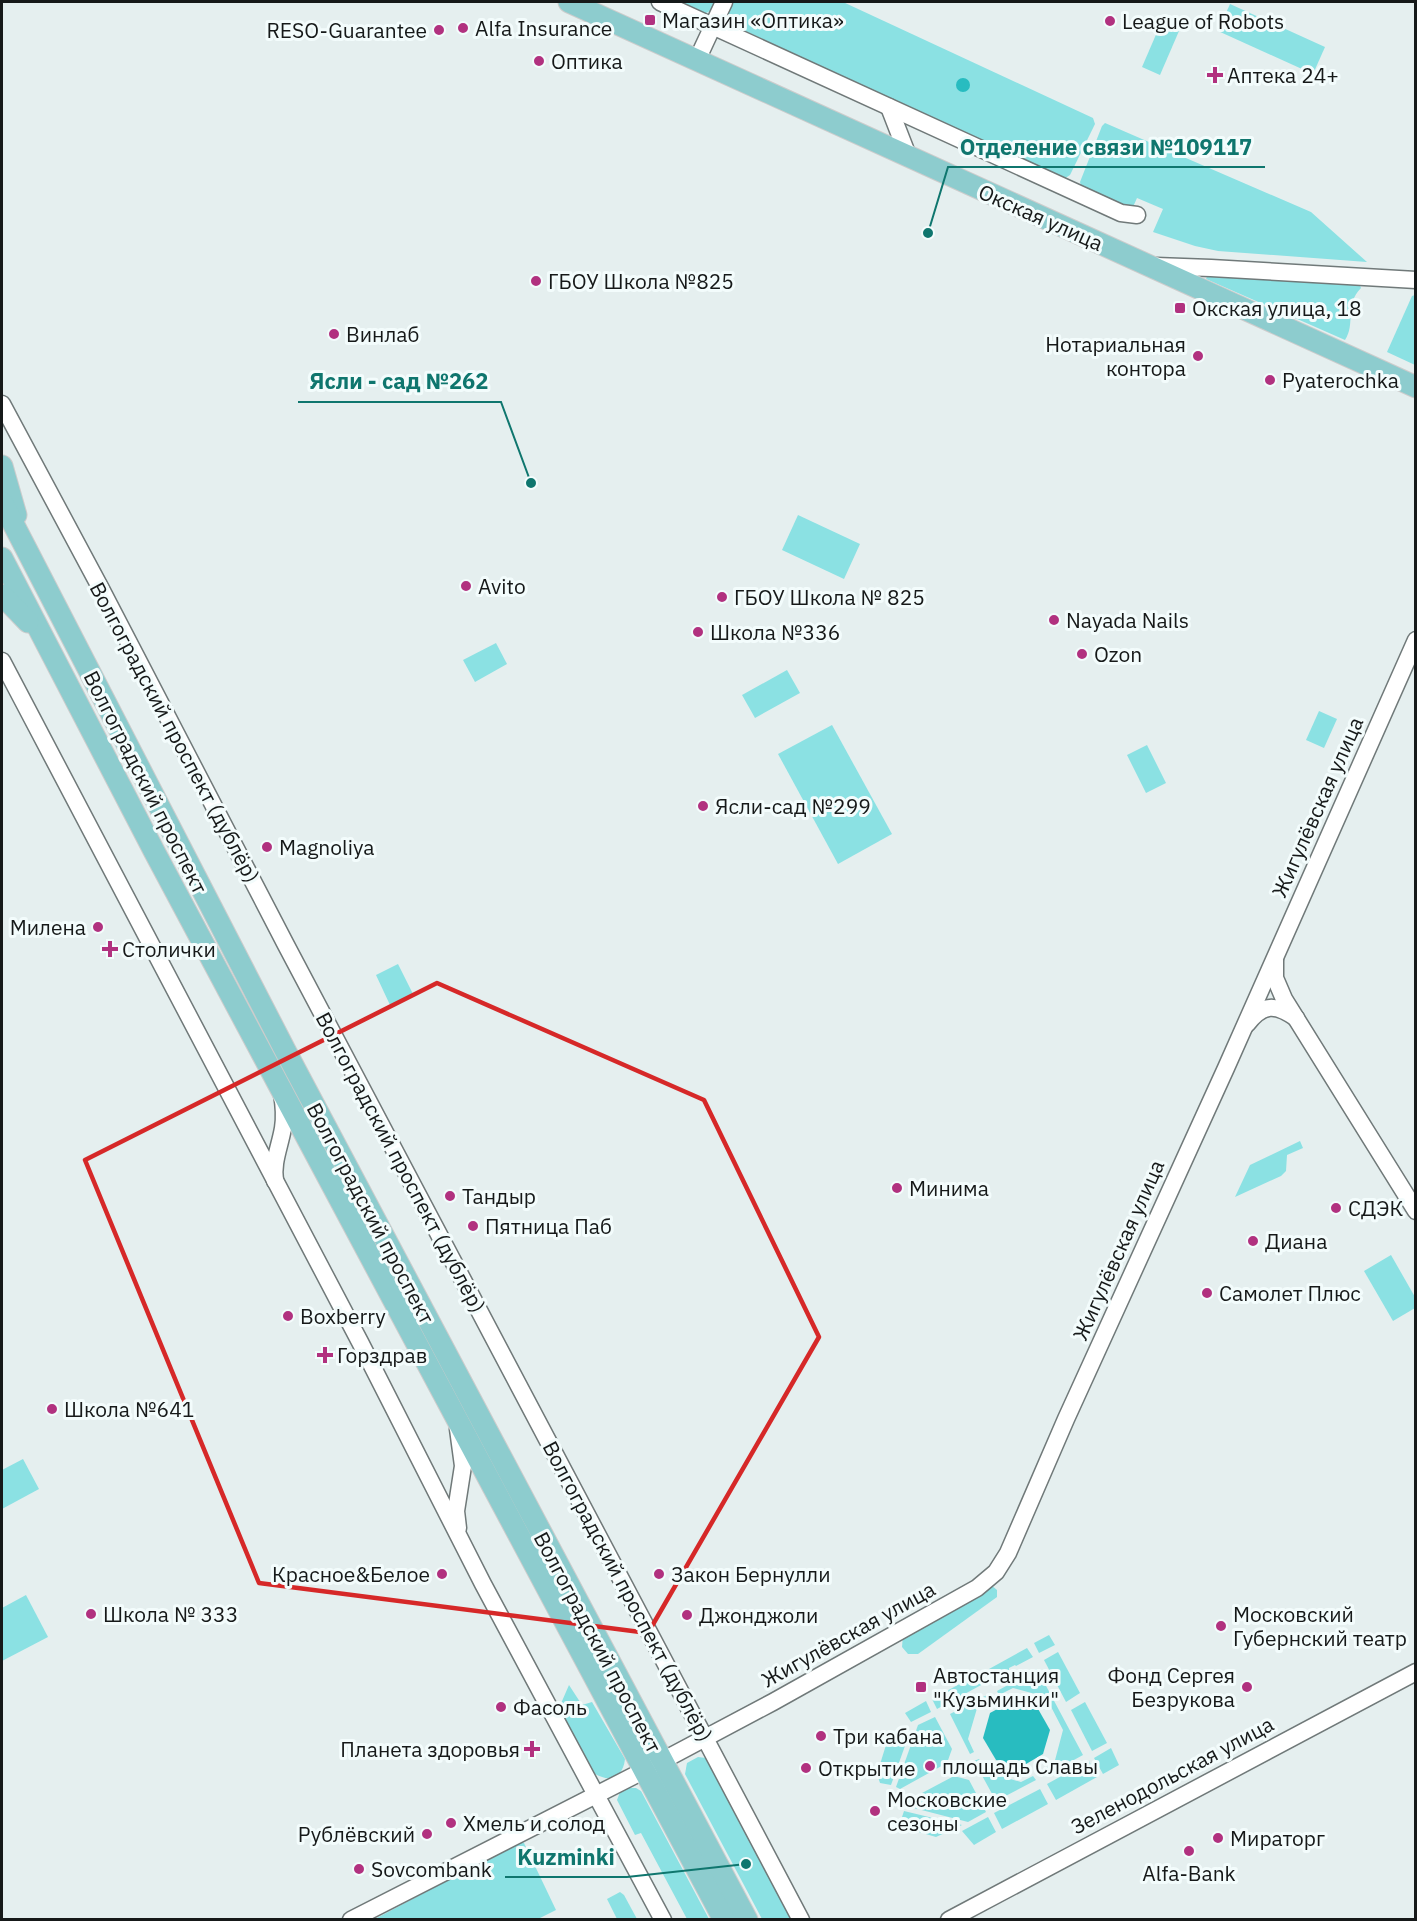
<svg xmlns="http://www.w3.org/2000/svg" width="1417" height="1921" viewBox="0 0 1417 1921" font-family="'IBM Plex Sans',sans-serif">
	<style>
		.green { fill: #8be1e3 }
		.water { fill: #28bcc0 }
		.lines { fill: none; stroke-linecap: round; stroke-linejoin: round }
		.minor-casing { stroke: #707979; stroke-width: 19 }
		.major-casing { stroke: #ccc; stroke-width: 23 }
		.minor { stroke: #fff; stroke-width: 16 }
		.major { stroke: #8dccce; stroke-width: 21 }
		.marked { fill: none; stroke: #d62828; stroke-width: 4.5; stroke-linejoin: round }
		.poi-dot { fill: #b1317f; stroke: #f3fcfc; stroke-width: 2 }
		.labels { text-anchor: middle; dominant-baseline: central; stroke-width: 6; stroke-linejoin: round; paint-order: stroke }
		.poi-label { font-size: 21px; fill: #161919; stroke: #f3fcfc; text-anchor: start }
		.street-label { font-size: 21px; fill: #161919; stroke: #f3fcfc }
		.leader { fill: none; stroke: #0f766e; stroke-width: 2 }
		.callout-dot { fill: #0f766e; stroke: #f3fcfc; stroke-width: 2 }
		.callout-label { font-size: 22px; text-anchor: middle; font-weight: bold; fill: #0f766e; stroke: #f3fcfc; stroke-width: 6; stroke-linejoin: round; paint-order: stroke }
	</style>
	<rect width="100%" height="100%" fill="#e5efef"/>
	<g class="green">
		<path d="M673,2H715L712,10L702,15Z"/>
		<path d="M730,2H843L1093,118L1095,124L1070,175L1064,179L728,23L724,19Z"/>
		<path d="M1230,4L1325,47L1313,74L1218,31Z"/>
		<path d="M1161,23L1179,31L1160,75L1142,67Z"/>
		<path d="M1105,123L1311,212L1367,262L1218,251L1195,246L1153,232L1163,209L1137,198L1133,207L1129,209L1081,186L1080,182L1102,126Z"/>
		<path d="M1208,274L1359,283L1361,288C1344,305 1356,324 1345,340L1206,279Z"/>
		<path d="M1415,295H1416L1415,365L1387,352L1412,296Z"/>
		<path d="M798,515L860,544L844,579L782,550Z"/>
		<path d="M496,643L507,664L475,682L463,660Z"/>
		<path d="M787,670L800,693L755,718L742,695Z"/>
		<path d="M1319,711L1337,719L1324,748L1306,740Z"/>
		<path d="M832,725L892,834L838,864L778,754Z"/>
		<path d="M1147,745L1166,783L1146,793L1127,755Z"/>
		<path d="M398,964L413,994L390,1005L376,975Z"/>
		<path d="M1300,1141L1303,1148L1287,1155L1286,1171L1281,1176L1235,1197L1250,1165Z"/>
		<path d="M1391,1255L1415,1297V1308L1393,1321L1364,1271Z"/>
		<path d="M23,1459L39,1489L2,1509V1470Z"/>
		<path d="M991,1585L997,1590V1597L918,1654H908L902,1647L903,1635Z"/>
		<path d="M26,1595L48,1637L2,1661V1608Z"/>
		<path d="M1049,1635L1055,1645L1039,1653L1034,1643Z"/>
		<path d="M1027,1648L1033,1657L1016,1666L1015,1665L1009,1668V1670L994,1678L989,1669Z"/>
		<path d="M1058,1652L1080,1693L1066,1702L1044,1660Z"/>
		<path d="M1037,1669L1083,1755L1043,1777L1040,1771L1054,1764L1063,1730L1046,1697L1013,1688L999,1695L997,1691Z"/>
		<path d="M978,1674L983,1684L937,1709L932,1699Z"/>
		<path d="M569,1685L582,1705L592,1702L625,1759C623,1777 611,1783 595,1774L559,1708Z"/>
		<path d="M989,1694L990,1698L978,1705L968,1739L974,1752L970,1754L950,1714Z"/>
		<path d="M926,1701L931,1712L911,1722L905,1713Z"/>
		<path d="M1085,1702L1107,1743L1092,1751L1071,1710Z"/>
		<path d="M935,1717L952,1749L947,1763L900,1789L896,1787L918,1725Z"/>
		<path d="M906,1731L910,1732L891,1785L880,1783L877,1774L886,1745Z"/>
		<path d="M1111,1748L1119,1765L1103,1774L1094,1758Z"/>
		<path d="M698,1757L706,1758L794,1919H762L685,1774L687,1763Z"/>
		<path d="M979,1759L986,1772L1021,1782L1033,1776L1036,1780L996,1801L974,1761Z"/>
		<path d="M1089,1761L1097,1777L1056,1800L1047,1784Z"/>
		<path d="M954,1776L969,1780L986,1812L968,1822L906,1806L907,1801Z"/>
		<path d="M625,1788H636L641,1791L709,1919H687L641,1833L635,1835L617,1800L620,1792Z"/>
		<path d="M1040,1789L1048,1804L1002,1829L994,1813Z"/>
		<path d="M904,1811L962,1825L936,1837L905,1828L901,1820Z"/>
		<path d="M988,1817L996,1832L974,1845L962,1831Z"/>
		<path d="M520,1842L524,1843L556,1910L538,1919L373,1920Z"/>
		<path d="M620,1892L624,1895L637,1919H617L607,1899Z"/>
	</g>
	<g class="water">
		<circle cx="963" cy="85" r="7"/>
		<path d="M1012,1701L1037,1707L1050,1730L1043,1754L1021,1767L996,1760L983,1738L990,1713Z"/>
	</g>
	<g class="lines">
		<g class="minor-casing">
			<g id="minor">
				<path d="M660,2L1121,213L1137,215"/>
				<path d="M697,60L724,2"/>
				<path d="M889,107L908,156"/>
				<path d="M1156,266L1211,268L1416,280"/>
				<path d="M2,404L100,587L286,945L801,1920"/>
				<path d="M2,661L360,1342L483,1584L663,1920"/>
				<path d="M1275,960V978L1284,999L1416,1211"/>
				<path d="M1247,1024C1263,1003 1276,1004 1296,1018"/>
				<path d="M275,1181C272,1163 280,1146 283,1128C285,1116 284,1106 282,1094"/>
				<path d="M458,1429L463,1466L456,1511L458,1528"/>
				<path d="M351,1920L643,1771L773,1702L977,1588L996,1572L1008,1553L1066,1419L1226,1068L1416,640"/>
				<path d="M949,1920L1416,1672"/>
			</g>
		</g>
		<g class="major-casing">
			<g id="major">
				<path d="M569,2L1416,387"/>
				<path d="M2,466L16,515"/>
				<path d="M2,502L286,1052L747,1920"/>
				<path d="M2,558L154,851L724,1920"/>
				<path d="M2,595L28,622"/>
			</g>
		</g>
		<use href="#minor" class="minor"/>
		<use href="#major" class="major"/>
	</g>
	<path class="marked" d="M437,983L704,1100L819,1337L648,1633L259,1583L85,1160Z"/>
	<g class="poi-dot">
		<rect x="644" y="14" width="12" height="12" rx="3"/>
		<circle cx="1110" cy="21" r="6"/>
		<circle cx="463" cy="28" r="6"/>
		<circle cx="439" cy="30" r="6"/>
		<circle cx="539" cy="61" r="6"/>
		<path d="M1212 66h6v6h6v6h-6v6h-6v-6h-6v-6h6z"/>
		<circle cx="536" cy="281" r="6"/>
		<rect x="1174" y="302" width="12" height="12" rx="3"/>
		<circle cx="334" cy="334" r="6"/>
		<circle cx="1198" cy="356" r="6"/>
		<circle cx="1270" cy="380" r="6"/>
		<circle cx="466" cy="586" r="6"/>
		<circle cx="722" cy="597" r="6"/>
		<circle cx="1054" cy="620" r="6"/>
		<circle cx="698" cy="632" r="6"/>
		<circle cx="1082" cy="654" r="6"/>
		<circle cx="703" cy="806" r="6"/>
		<circle cx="267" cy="847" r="6"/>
		<circle cx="98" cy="927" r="6"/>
		<path d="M107 940h6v6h6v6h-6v6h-6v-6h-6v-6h6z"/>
		<circle cx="897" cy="1188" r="6"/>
		<circle cx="450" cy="1196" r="6"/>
		<circle cx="1336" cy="1208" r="6"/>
		<circle cx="473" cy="1226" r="6"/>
		<circle cx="1253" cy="1241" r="6"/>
		<circle cx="1207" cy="1293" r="6"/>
		<circle cx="288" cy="1316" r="6"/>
		<path d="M322 1346h6v6h6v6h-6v6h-6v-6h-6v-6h6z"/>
		<circle cx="52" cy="1409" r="6"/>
		<circle cx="442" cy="1574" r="6"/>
		<circle cx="659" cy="1574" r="6"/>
		<circle cx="91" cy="1614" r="6"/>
		<circle cx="687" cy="1615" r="6"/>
		<circle cx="1221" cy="1626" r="6"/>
		<rect x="915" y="1681" width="12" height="12" rx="3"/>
		<circle cx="1247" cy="1687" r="6"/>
		<circle cx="501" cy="1707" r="6"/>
		<circle cx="821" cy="1736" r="6"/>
		<path d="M529 1740h6v6h6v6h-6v6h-6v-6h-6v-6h6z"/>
		<circle cx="930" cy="1766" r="6"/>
		<circle cx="806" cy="1768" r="6"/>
		<circle cx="875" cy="1811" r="6"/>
		<circle cx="451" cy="1823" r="6"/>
		<circle cx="427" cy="1834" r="6"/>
		<circle cx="1218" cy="1838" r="6"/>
		<circle cx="1189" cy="1851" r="6"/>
		<circle cx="359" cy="1869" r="6"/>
	</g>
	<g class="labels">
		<g class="poi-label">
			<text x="662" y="20">Магазин «Оптика»</text>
			<text x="1122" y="21">League of Robots</text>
			<text x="475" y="28">Alfa Insurance</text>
			<text x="427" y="30" text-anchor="end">RESO-Guarantee</text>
			<text x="551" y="61">Оптика</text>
			<text x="1227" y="75">Аптека 24+</text>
			<text x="548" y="281">ГБОУ Школа №825</text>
			<text x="1192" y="308">Окская улица, 18</text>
			<text x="346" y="334">Винлаб</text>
			<text x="1186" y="344" text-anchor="end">Нотариальная<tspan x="1186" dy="24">контора</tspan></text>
			<text x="1282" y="380">Pyaterochka</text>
			<text x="478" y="586">Avito</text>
			<text x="734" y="597">ГБОУ Школа № 825</text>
			<text x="1066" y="620">Nayada Nails</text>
			<text x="710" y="632">Школа №336</text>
			<text x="1094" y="654">Ozon</text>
			<text x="715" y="806">Ясли-сад №299</text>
			<text x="279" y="847">Magnoliya</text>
			<text x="86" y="927" text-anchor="end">Милена</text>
			<text x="122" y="949">Столички</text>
			<text x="909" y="1188">Минима</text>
			<text x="462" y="1196">Тандыр</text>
			<text x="1348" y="1208">СДЭК</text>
			<text x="485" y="1226">Пятница Паб</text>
			<text x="1265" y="1241">Диана</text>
			<text x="1219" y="1293">Самолет Плюс</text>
			<text x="300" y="1316">Boxberry</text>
			<text x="337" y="1355">Горздрав</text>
			<text x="64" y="1409">Школа №641</text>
			<text x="430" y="1574" text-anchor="end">Красное&amp;Белое</text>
			<text x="671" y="1574">Закон Бернулли</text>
			<text x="103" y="1614">Школа № 333</text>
			<text x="1233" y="1614">Московский<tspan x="1233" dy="24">Губернский театр</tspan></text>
			<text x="699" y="1615">Джонджоли</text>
			<text x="933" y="1675">Автостанция<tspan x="933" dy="24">"Кузьминки"</tspan></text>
			<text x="1235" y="1675" text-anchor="end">Фонд Сергея<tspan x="1235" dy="24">Безрукова</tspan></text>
			<text x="513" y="1707">Фасоль</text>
			<text x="833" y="1736">Три кабана</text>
			<text x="520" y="1749" text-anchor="end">Планета здоровья</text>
			<text x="942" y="1766">площадь Славы</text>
			<text x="818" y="1768">Открытие</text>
			<text x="887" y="1799">Московские<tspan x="887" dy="24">сезоны</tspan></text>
			<text x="463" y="1823">Хмель и солод</text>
			<text x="415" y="1834" text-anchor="end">Рублёвский</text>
			<text x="1230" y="1838">Мираторг</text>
			<text x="371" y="1869">Sovcombank</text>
			<text x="1189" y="1873" text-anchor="middle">Alfa-Bank</text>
		</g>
		<g class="street-label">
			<text transform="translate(1041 217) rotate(24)">Окская улица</text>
			<text transform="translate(175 732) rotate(62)">Волгоградский проспект (дублёр)</text>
			<text transform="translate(146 782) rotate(63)">Волгоградский проспект</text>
			<text transform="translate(1317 807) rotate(-66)">Жигулёвская улица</text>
			<text transform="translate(401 1162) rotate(62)">Волгоградский проспект (дублёр)</text>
			<text transform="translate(371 1213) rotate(62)">Волгоградский проспект</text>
			<text transform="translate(1118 1250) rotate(-66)">Жигулёвская улица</text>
			<text transform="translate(628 1591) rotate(62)">Волгоградский проспект (дублёр)</text>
			<text transform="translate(848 1634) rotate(-29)">Жигулёвская улица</text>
			<text transform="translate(598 1642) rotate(62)">Волгоградский проспект</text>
			<text transform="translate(1172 1775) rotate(-28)">Зеленодольская улица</text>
		</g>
	</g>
	<path class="leader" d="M928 233L948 167H1265M531 483L501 402H298M746 1864L627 1877H505"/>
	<g class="callout-dot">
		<circle cx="928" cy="233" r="6"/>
		<circle cx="531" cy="483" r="6"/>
		<circle cx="746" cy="1864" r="6"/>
	</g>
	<g class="callout-label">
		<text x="1106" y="155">Отделение связи №109117</text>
		<text x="399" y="389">Ясли - сад №262</text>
		<text x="566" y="1865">Kuzminki</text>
	</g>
	<rect width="1417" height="1921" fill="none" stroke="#161919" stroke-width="6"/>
</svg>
